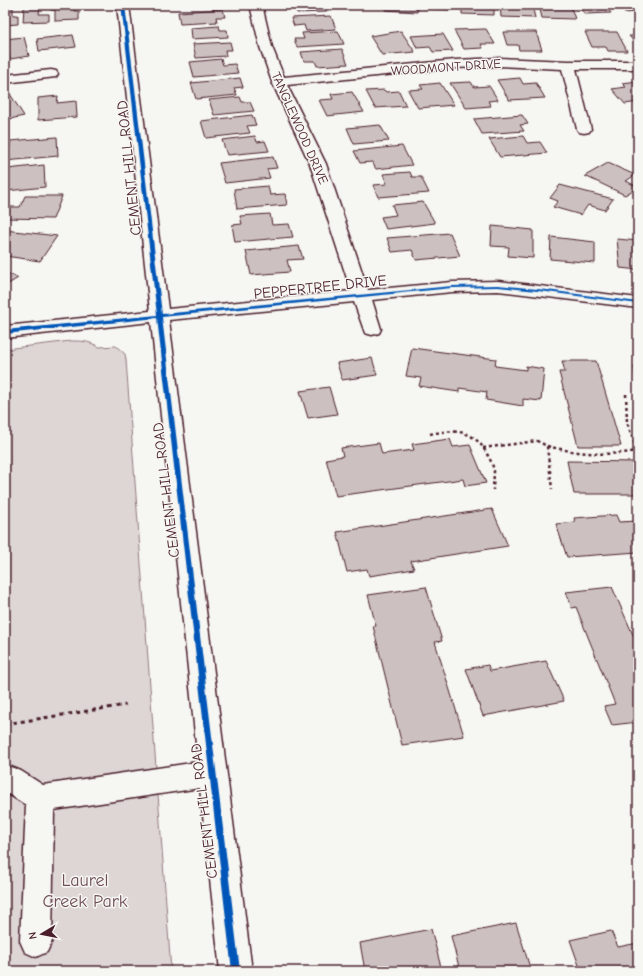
<svg xmlns="http://www.w3.org/2000/svg" width="643" height="976" viewBox="0 0 643 976" font-family="'Comic Neue',sans-serif">
	<style>
		.green { fill: #ddd6d5; stroke: #947a80 }
		.building { fill: #ccc1c0; stroke: #4a1f2b }
		.lines { fill: none; stroke-linecap: round; stroke-linejoin: round }
		.minor-casing { stroke: #4a1f2b; stroke-width: 3 }
		.path-far1 { stroke: #4a1f2b; stroke-width: 2.5; stroke-dasharray: 3 3; stroke-linecap: butt }
		.path { stroke: #4a1f2b; stroke-width: 3; stroke-dasharray: 4 4; stroke-linecap: butt }
		.minor { fill: #f6f6f2; fill-rule: evenodd }
		.cycleway-casing { stroke: #f6f6f2; stroke-width: 2 }
		.cycleway { fill: #0057b8; fill-rule: evenodd }
		.labels { text-anchor: middle; dominant-baseline: central; stroke-width: 3; stroke-linejoin: round; paint-order: stroke }
		.far-street-label { font-size: 13px; fill: #4a1f2b; stroke: #f6f6f2 }
		.street-label { font-size: 15px; fill: #4a1f2b; stroke: #f6f6f2 }
		.near-park-label { font-size: 18px; fill: #6f4d56; stroke: #f6f6f2 }
	</style>
	<rect width="100%" height="100%" fill="#f6f6f2"/>
	<filter id="ink" filterUnits="userSpaceOnUse"><feTurbulence type="fractalNoise" baseFrequency=".025" numOctaves="2"/><feDisplacementMap in="SourceGraphic" scale="8" xChannelSelector="R" yChannelSelector="G"/><feConvolveMatrix kernelMatrix="1 2 1 2 8 2 1 2 1" color-interpolation-filters="sRGB"/></filter>
	<g filter="url(#ink)">
		<path class="green" d="M71,341C81,341 90,341 99,347L116,346L125,354L126,360L171,971H5V349Z"/>
		<g class="building">
			<path d="M51,5H75L74,11H79V20L55,21V10H51Z"/>
			<path d="M294,5H323L326,12L297,13Z"/>
			<path d="M387,5H419L417,12L385,10Z"/>
			<path d="M425,5H452L451,10L424,8Z"/>
			<path d="M462,5H494V15L462,14Z"/>
			<path d="M500,5H532L535,18L501,17Z"/>
			<path d="M539,5H570L575,19L542,18Z"/>
			<path d="M577,5H604L611,13L585,14Z"/>
			<path d="M616,5H638V12L624,13Z"/>
			<path d="M40,6L39,14H49V21L23,22L24,7Z"/>
			<path d="M13,7V15H18V24L5,25V8Z"/>
			<path d="M223,9L225,17H216L217,22L180,24L178,12Z"/>
			<path d="M331,16L336,29L306,31L304,25L294,26L291,18Z"/>
			<path d="M219,26L220,30H227L228,37L192,39L191,28Z"/>
			<path d="M486,29L495,44H481L483,48L464,49L454,30Z"/>
			<path d="M338,31L344,44L297,47L294,39H304L302,33Z"/>
			<path d="M401,31L415,52L382,55L370,36Z"/>
			<path d="M503,32H536L542,50H519L518,45H507Z"/>
			<path d="M585,32H617L627,51H608L606,47H592Z"/>
			<path d="M443,34L453,51L433,52L430,47L417,48L411,36Z"/>
			<path d="M73,35L76,47L39,51L37,39Z"/>
			<path d="M629,36H638V46Z"/>
			<path d="M24,37L29,56L10,59L8,52H5V39Z"/>
			<path d="M230,42L232,50H225L226,56L196,58L193,44Z"/>
			<path d="M342,49L348,64L317,66L315,61H304L301,52Z"/>
			<path d="M221,59L223,65L235,64L238,73L194,77L190,62Z"/>
			<path d="M240,78L243,87L234,88L237,95L196,99L191,83Z"/>
			<path d="M520,78L523,84L536,83L545,98L509,100L497,80Z"/>
			<path d="M638,81V102L625,104L612,89L626,87L622,83Z"/>
			<path d="M471,82L474,87L489,86L498,100L488,101L491,106L466,108L450,83Z"/>
			<path d="M440,83L454,105L418,108L408,90L423,89L420,85Z"/>
			<path d="M384,90L386,92L399,91L406,106L375,108L366,91Z"/>
			<path d="M352,92L364,112L327,116L319,100L333,99L331,94Z"/>
			<path d="M10,94L24,116L5,120V95Z"/>
			<path d="M58,96L57,103L76,101L77,117L38,120V98Z"/>
			<path d="M240,97L242,102H250L254,111L214,115L209,100Z"/>
			<path d="M252,115L256,125L247,126L250,133L206,138L201,121Z"/>
			<path d="M522,115L528,124L520,125L524,131L482,134L474,119Z"/>
			<path d="M380,125L389,141L354,144L347,128Z"/>
			<path d="M255,136L257,142L265,141L269,151L227,155L222,140Z"/>
			<path d="M523,136L527,143L540,142L547,153L500,157L489,139Z"/>
			<path d="M57,137L58,156L5,161V148L10,147V141Z"/>
			<path d="M402,146L412,165L376,169L372,162L360,163L354,151Z"/>
			<path d="M273,157L277,168L267,169L270,178L225,183L219,163Z"/>
			<path d="M608,163L635,175L626,181L638,187L625,195L585,176Z"/>
			<path d="M44,165L45,187L6,191L7,169Z"/>
			<path d="M410,172L412,177H421L429,193L378,197L373,185L387,184L383,174Z"/>
			<path d="M560,185L613,199L605,210L588,205L581,215L553,207L558,201L550,198Z"/>
			<path d="M268,186L270,195L285,194L287,205L237,209L234,189Z"/>
			<path d="M25,196H62L53,219L5,218L8,207H20Z"/>
			<path d="M423,202L435,223L386,229L381,217L396,215L392,205Z"/>
			<path d="M270,214L272,225L289,224L293,237L235,242L232,225L242,224L240,216Z"/>
			<path d="M492,226L533,230V258L508,256L509,247L491,246Z"/>
			<path d="M5,230L57,236L40,261L5,256V251L10,246L5,245Z"/>
			<path d="M450,233L460,256L416,260L412,250L392,252L387,238Z"/>
			<path d="M551,237L595,242V263L550,259Z"/>
			<path d="M617,239L638,241V270L620,268Z"/>
			<path d="M299,246L303,259L287,260L290,272L251,275L246,251Z"/>
			<path d="M5,272L18,278L5,286Z"/>
			<path d="M412,348L496,359L495,366L526,370V366L544,369L541,401L523,399V406L486,400L487,392L459,388V392L419,386L421,378L406,376Z"/>
			<path d="M372,358L377,375L342,380L337,363Z"/>
			<path d="M562,361H596L621,446H578L559,372H565Z"/>
			<path d="M634,367H638V392Z"/>
			<path d="M329,387L337,414L308,418L300,391Z"/>
			<path d="M450,439L453,447L470,445L486,483L465,486L463,479L336,496L326,459L343,456L341,448L379,443L382,454L414,450L412,444Z"/>
			<path d="M567,461L638,462V494H574Z"/>
			<path d="M492,509L508,546L411,561L414,569L369,576L367,569L347,572L337,532Z"/>
			<path d="M616,515L619,522L638,521V552L567,557L556,524L575,522L574,518Z"/>
			<path d="M426,587L442,641L435,642L464,736L402,745L373,626H376L368,595Z"/>
			<path d="M612,587L638,646V722L612,725L604,706L615,704L576,607L572,608L566,592Z"/>
			<path d="M546,661L564,701L483,716L466,669L488,665L490,671Z"/>
			<path d="M516,923L531,971H460L451,936Z"/>
			<path d="M431,929L442,971H365L360,943Z"/>
			<path d="M611,931L618,947L638,943V971H581L570,940Z"/>
		</g>
		<g class="lines">
			<g class="minor-casing">
				<g id="minor">
					<path d="M117,5H129L168,309L351,291L310,164L272,82L260,47L250,5H262L272,47L284,77L455,60L500,58L568,61H638V69H576L591,129L589,132L584,133L579,132L577,129L562,69L500,66L455,68L287,85L326,164L368,290L452,282L498,281L638,298V308L498,291L452,292L372,300L381,329L379,333L372,335L365,333L354,302L169,320L252,971H220L200,788L54,810L52,941L47,952L36,957L25,952L20,941L26,805L5,792V769L11,767L21,771L43,785L198,762L151,322L5,338V326L150,311Z"/>
					<path d="M51,70L56,71L58,74L56,77L5,83V75Z"/>
				</g>
			</g>
			<g class="path-far1">
				<path d="M626,394L627,422L637,451"/>
				<path d="M430,434C454,429 474,429 487,454C490,459 493,465 494,471C494,477 493,484 493,490"/>
				<path d="M547,446C580,454 604,456 638,451"/>
				<path d="M483,448L537,441L547,446L552,489"/>
			</g>
			<path class="path" d="M5,724L126,705"/>
			<use href="#minor" class="minor"/>
			<g class="cycleway-casing">
				<path id="cycleway" d="M121,5H125L162,314L452,286L498,285L547,290L638,302V304L547,292L498,287L452,288L162,317L240,971H232L157,318L5,334V330L157,315Z"/>
			</g>
			<use href="#cycleway" class="cycleway"/>
		</g>
	</g>
	<g class="labels">
		<g class="far-street-label">
			<text transform="translate(446 67) rotate(-4)">WOODMONT DRIVE</text>
			<text transform="translate(300 128) rotate(66)">TANGLEWOOD DRIVE</text>
		</g>
		<g class="street-label">
			<text transform="translate(129 168) rotate(-96)">CEMENT HILL ROAD</text>
			<text transform="translate(320 287) rotate(-6)">PEPPERTREE DRIVE</text>
			<text transform="translate(166 490) rotate(-97)">CEMENT HILL ROAD</text>
			<text transform="translate(204 811) rotate(-97)">CEMENT HILL ROAD</text>
		</g>
		<g class="near-park-label">
			<text x="85" y="880">Laurel<tspan x="85" dy="21">Creek Park</tspan></text>
		</g>
	</g>
	<rect width="643" height="976" fill="none" stroke="#f6f6f2" stroke-width="20"/>
	<rect x="10" y="10" width="623" height="956" fill="none" stroke="#4a1f2b" stroke-width="1.5" filter="url(#ink)"/>
	<g transform="translate(42 934) rotate(260)" stroke="#f6f6f2" stroke-width="3" paint-order="stroke">
	<path d="M0-3L7 15L0 10L-7 15Z" fill="#4a1f2b"/>
	<text y="-6" font-size="11" font-weight="bold" text-anchor="middle" fill="#4a1f2b">N</text>
	</g>
</svg>
